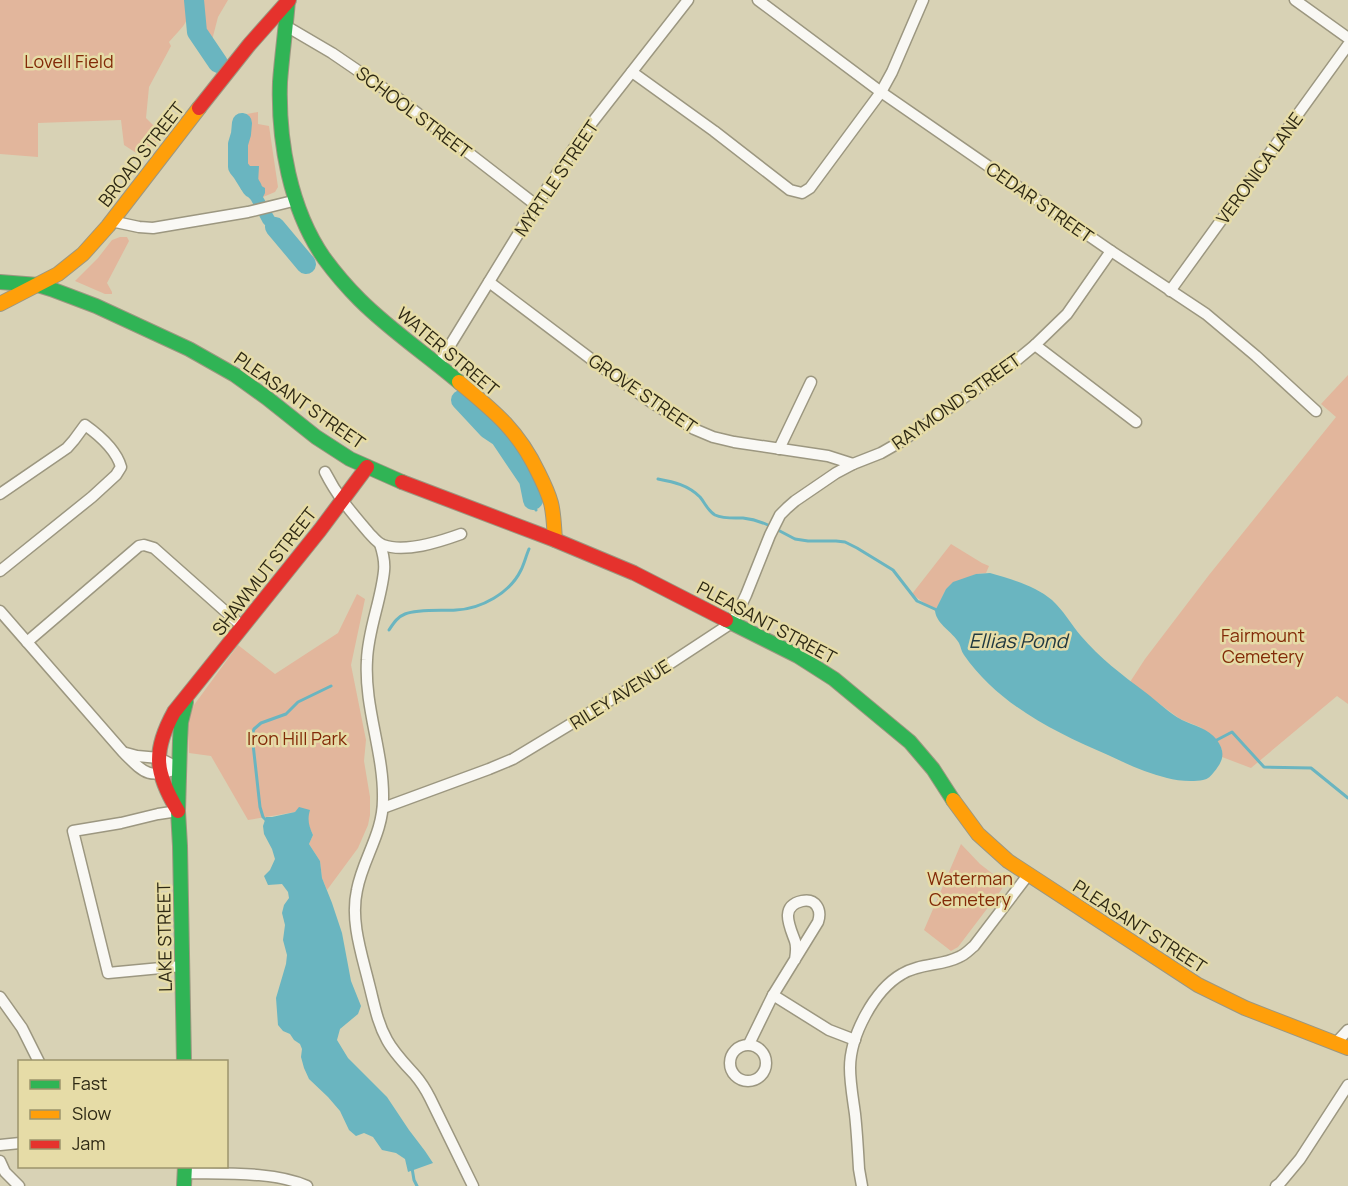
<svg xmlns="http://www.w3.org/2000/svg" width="1348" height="1186" viewBox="0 0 1348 1186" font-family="Manrope,sans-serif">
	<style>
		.green { fill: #e2b69c }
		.water { fill: #6ab5c0 }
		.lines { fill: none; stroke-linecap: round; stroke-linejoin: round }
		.stream { stroke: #6ab5c0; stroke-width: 3 }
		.river { stroke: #6ab5c0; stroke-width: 20 }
		.street-casing { stroke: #9c9780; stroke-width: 13 }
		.fast-casing { stroke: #9c9780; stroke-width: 16 }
		.slow-casing { stroke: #9c9780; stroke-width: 16 }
		.jam-casing { stroke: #9c9780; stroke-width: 16 }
		.street { stroke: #f9f8f4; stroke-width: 10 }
		.fast { stroke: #30b455; stroke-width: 14 }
		.slow { stroke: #ff9f0a; stroke-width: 14 }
		.jam { stroke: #e5322d; stroke-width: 14 }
		.labels { text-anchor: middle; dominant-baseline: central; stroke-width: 5; stroke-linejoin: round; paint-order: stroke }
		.park-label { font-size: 18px; fill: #822a07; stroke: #e6dca7 }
		.street-label { font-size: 18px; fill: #2e2914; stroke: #e6dca7 }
		.water-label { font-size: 20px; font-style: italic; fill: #213940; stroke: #e6dca7 }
	</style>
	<rect width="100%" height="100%" fill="#d8d2b5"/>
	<g class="green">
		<path d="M0,0H189C191,22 183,26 169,42L171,46L149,87L146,118L162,134L144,158L124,145L121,120L38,123V157L0,154Z"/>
		<path d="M197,0H228L218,17L210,48L201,34Z"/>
		<path d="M258,112V124L269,126L278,187L275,192L263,197L258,184L241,166C242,149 245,132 247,114Z"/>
		<path d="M120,237H127L129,241L107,283L112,292V294H105L75,281L98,258L112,240Z"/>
		<path d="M1348,375V704L1337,696L1251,768L1222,757V750L1218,742L1200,727L1180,719L1130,682L1145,659L1209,575L1336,417L1321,404Z"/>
		<path d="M951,544L982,563L989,566L986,573L976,574L946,589L935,611L912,594Z"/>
		<path d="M357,594L365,599L351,665L366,740L364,761L370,797V815L368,825L358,848L327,890L322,878L320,861L309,844L313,835L308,824V818L297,810L295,812L248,820L211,756L189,753C188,736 187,721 194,705L238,645L275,674L338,633Z"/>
		<path d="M961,844L980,864L1002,881L1003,884L1002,889L958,947L951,951L924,930Z"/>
	</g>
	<g class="water">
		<path d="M240,166H259L258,184L265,188V193L263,197L274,216L286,232L292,248L275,236L263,223L251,200L241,189L235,171V169Z"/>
		<path d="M990,573C1011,579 1035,586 1052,600C1063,610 1071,624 1081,636C1100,658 1122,675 1145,692C1157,701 1169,713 1182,720C1194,726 1208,728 1217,740C1226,753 1223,761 1214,772C1211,776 1208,779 1203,780C1193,782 1177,781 1167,778C1146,773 1127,764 1108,755C1054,732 998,704 964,655C961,651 961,647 959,643C952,631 937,625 935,611L946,589L953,582L976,574Z"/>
		<path d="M299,807L310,810C307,820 309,826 313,835L309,844L320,861L322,878L332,903L342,933L351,981L361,1006L358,1014L340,1029L337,1040L348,1058L387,1097L409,1130L425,1151L433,1163L408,1172L405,1159L396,1153L382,1150L373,1137L364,1133L356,1136L349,1130L340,1111L328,1097L309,1079L304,1068L301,1057L302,1049L300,1044L294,1040L290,1034L283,1031L278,1025L276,998L286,964L287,955L283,940L285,925L282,913L284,905L289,898L288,892L282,884L268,885L264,876L270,870L275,859L272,849L264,834L263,826L266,817H272L295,812Z"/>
	</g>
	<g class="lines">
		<g class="stream">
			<path d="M658,479C674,482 688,485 700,497C705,503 708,511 715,515C724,519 734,518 743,518C753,519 762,522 770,526"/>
			<path d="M536,510L533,500L537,499"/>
			<path d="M776,529L795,539L808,541H836L845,542L857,548L893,570L917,601L937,610"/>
			<path d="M389,630C393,624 397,617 405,614C418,609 442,611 456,610C481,609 510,593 521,570C524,564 526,556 529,549"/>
			<path d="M1213,742L1232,732L1264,767L1311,768L1348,798"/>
			<path d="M267,821L263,817L260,807L252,735L254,729L261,723L286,714L298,702L331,686"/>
			<path d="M412,1168L414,1180L417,1186"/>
		</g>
		<g class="river">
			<path d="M194,0L197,32L218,63"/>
			<path d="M242,123L241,134L238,144V167L242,172L252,188"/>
			<path d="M275,227L306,264"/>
			<path d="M461,400L488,429L500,437L529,480L533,500"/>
		</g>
		<g class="street-casing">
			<g id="street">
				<path d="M758,0L881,92L1111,251L1206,314L1256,356L1316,411"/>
				<path d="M1295,0L1348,38"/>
				<path d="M286,26L332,53L395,96L536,205"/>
				<path d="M632,72L714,131L790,190L802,193L810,188L881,92L892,72L923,0"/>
				<path d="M111,221L139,227L153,228L248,212L297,200"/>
				<path d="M489,282L603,368L651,402L694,429L713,437L734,442L828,456L853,464"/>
				<path d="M1170,291L1348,45"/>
				<path d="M1035,345L1136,422"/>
				<path d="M438,365L536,205L584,133L688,0"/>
				<path d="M779,449L811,382"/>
				<path d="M325,472C337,496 352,513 369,533C373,537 377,543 383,545C405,553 439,542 461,534"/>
				<path d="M0,494L67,448L74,440L85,425C99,435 116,449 121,467L116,475L92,497L0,571"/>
				<path d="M380,544C383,553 385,562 384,571C381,601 368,630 367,660C364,707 384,753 383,799C383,834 363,858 357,890C350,921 362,955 369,984C374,1003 377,1022 387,1040C394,1053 405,1064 415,1075C421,1082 426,1090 430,1098L473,1186"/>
				<path d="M0,611L123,752C145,774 148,779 179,768"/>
				<path d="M27,642L139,546L144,545L154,548L243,627"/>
				<path d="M126,753L137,756L159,758L179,768"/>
				<path d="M383,808L489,769L513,759L660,670L733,622L746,595L770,535L780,515L787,508L795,501L836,473L853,464L881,453L902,441L1012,364L1035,345L1067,314L1111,251"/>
				<path d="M178,811L158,814L121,823L73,831L108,973L182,966"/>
				<path d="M773,995L829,1030L855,1040"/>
				<path d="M0,997L22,1028L39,1062"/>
				<path d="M1336,1043L1348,1030"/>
				<path d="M749,1044L773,995L818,922C822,910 816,898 802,901C779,906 790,927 795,941C797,947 796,954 795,960"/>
				<circle cx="748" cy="1063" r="18"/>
				<path d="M0,1145L20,1143"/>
				<path d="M0,1161L5,1172L19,1186"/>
				<path d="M185,1173C221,1174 274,1171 307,1186"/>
				<path d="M862,1186L859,1169C858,1151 857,1132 855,1114C853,1099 850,1083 850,1068C850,1036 874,990 902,974C920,963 942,966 959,957C965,955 969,950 974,946L1028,875"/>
				<path d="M1276,1186L1280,1183L1300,1159L1348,1085"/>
			</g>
		</g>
		<g class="fast-casing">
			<g id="fast">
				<path d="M288,0C286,27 282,55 280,82C278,141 290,209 324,258C335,273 347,287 360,300C390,330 426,354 459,382"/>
				<path d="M0,282L38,285L51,289L96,306L189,349L235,375L267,398L316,437L350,459L402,482"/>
				<path d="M726,620L798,656L834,679L910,742L933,769L953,800"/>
				<path d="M184,1062L180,846L178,811L180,741L181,722L186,702"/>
				<path d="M184,1186L185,1166"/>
			</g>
		</g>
		<g class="slow-casing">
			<g id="slow">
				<path d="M0,304L58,274L83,254L108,226L199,108"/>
				<path d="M459,382C494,411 518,430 538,472C543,482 548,492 551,503C554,515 554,528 555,540"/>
				<path d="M953,800L978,834L1008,861L1198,985L1245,1008L1348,1048"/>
			</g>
		</g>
		<g class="jam-casing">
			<g id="jam">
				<path d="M199,108L249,45L289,0"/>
				<path d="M402,482L555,540L634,573L726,620"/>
				<path d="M178,811C155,773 152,752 174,712L320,530L367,467"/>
			</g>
		</g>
		<use href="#street" class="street"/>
		<use href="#fast" class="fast"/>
		<use href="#slow" class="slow"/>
		<use href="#jam" class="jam"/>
	</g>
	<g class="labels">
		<g class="park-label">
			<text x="69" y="61">Lovell Field</text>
			<text x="1263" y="635">Fairmount<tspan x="1263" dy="21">Cemetery</tspan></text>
			<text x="297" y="738">Iron Hill Park</text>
			<text x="970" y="878">Waterman<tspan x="970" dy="21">Cemetery</tspan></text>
		</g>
		<g class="street-label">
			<text transform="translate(414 112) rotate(37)">SCHOOL STREET</text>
			<text transform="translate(141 154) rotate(-52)">BROAD STREET</text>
			<text transform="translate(1259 168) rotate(-54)">VERONICA LANE</text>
			<text transform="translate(556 178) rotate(-56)">MYRTLE STREET</text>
			<text transform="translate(1040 202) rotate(35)">CEDAR STREET</text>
			<text transform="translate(448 351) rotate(40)">WATER STREET</text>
			<text transform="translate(643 393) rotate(34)">GROVE STREET</text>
			<text transform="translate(300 400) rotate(35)">PLEASANT STREET</text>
			<text transform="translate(956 401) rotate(-35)">RAYMOND STREET</text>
			<text transform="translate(264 571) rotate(-52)">SHAWMUT STREET</text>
			<text transform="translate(767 622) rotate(28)">PLEASANT STREET</text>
			<text transform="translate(620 694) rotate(-32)">RILEY AVENUE</text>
			<text transform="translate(1140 926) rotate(33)">PLEASANT STREET</text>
			<text transform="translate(164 937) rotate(-91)">LAKE STREET</text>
		</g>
		<g class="water-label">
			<text x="1018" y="640">Ellias Pond</text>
		</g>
	</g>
	<rect x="18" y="1060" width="210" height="108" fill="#e6dca7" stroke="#9c946c" stroke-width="1.5"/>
	<rect x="30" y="1080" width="30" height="9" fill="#30b455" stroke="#9c946c" stroke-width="1.5"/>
	<text x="72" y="1090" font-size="18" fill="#2e2914">Fast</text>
	<rect x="30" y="1110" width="30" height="9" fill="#ff9f0a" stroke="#9c946c" stroke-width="1.5"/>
	<text x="72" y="1120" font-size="18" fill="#2e2914">Slow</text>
	<rect x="30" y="1140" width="30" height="9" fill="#e5322d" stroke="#9c946c" stroke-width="1.5"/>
	<text x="72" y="1150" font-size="18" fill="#2e2914">Jam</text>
</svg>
